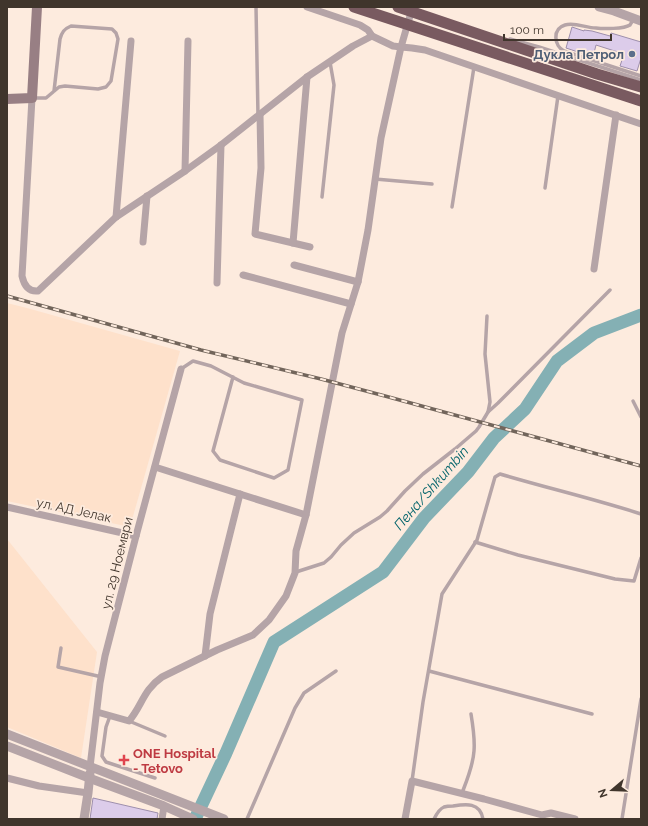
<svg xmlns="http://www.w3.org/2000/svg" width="648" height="826" viewBox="0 0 648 826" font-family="Raleway,sans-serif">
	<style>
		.built { fill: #fee1cb }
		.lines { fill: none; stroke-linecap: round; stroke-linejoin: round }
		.river { stroke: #84b0b4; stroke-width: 13 }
		.building { fill: #dcccea; stroke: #9e8fac }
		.service { stroke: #b5a4a7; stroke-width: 3.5 }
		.minor { stroke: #b5a4a7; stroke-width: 7 }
		.tertiary { stroke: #b5a4a7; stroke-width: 9 }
		.secondary { stroke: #987f84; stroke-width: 10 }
		.trunk { stroke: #795a60; stroke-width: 11 }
		.rail-casing { stroke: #72655b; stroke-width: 3.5 }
		.rail { stroke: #fdebde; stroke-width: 2; stroke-dasharray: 6; stroke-linecap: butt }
		.service-dot { fill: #5c6f8a; stroke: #fdebde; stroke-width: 1.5 }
		.health-dot { fill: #e0444e; stroke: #fdebde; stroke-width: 1.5 }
		.labels { text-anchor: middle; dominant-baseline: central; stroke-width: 3.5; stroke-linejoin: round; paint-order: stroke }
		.service-label { font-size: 13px; font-weight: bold; fill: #4e5e75; stroke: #fdebde; text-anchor: end }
		.street-label { font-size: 13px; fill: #40352c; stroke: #fdebde }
		.health-label { font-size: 13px; font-weight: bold; fill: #be3a42; stroke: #fdebde; text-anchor: start }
		.water-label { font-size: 14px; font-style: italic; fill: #01636a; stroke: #fdebde }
	</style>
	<rect width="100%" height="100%" fill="#fdebde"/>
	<g class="built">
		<path d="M7,303L27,308L180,351L130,527L7,501Z"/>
		<path d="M7,539L97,652L81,758L7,727Z"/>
	</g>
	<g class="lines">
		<path class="river" d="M195,819L226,753L274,642L383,572L424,518L468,472L494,438L525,409L557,361L594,333L641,315"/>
	</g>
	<g class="building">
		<path d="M572,27L584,31V30L592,31L610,36L611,33L641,42V58L637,71L620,66L624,54L596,45L593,57L566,48Z"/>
		<path d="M93,798L158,813L157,819H90Z"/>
	</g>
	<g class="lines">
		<g class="service">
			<path d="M256,7L258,116"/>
			<path d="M633,20C632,22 631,23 630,25C624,29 603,29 596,28C586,28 575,22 565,25C552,29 554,46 564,51L641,76"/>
			<path d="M510,39L539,47L641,80"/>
			<path d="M33,98H46L59,87L65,86L98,89L106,87L111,81L118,39L116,33L112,29L71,26C64,29 62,32 60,39L54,91"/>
			<path d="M375,179L432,184"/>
			<path d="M545,188L558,96"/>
			<path d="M322,197L334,85L330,62"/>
			<path d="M452,207L474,67"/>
			<path d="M181,369L193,361L211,366L244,383L302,400L288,470L274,478L220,460L213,451L233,377"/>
			<path d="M633,401L641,417"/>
			<path d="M488,412L498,403L610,290"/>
			<path d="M475,542L518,555L615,579L634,581L641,558"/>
			<path d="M296,572L324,563L331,557L341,545L354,533L380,517L387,511L405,491L423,474L455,449L476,431L479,427L488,412L490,402L485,354L487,316"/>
			<path d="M61,648L58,667L102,677"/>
			<path d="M429,671L592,714"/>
			<path d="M110,716L106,727L102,756L106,762L155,778"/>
			<path d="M129,721L165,736"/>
			<path d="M412,781L423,702L442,594L477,540L495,477L500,474C547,488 595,499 641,514"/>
			<path d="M462,793C467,780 473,766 474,751C475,739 473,726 471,714"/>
			<path d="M247,819L295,708L304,693L336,671"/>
			<path d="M434,819C436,815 439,809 444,807C447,806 451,806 453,806C466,804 480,802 483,819"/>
			<path d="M622,819L641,699"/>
		</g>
		<g class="minor">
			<path d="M307,7L360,25L368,30L372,36L393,46L401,47L412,48L425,50L641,124"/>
			<path d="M32,98L22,276C24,285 28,292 38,291L116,217L185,171L221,145L307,77L353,46L372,36"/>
			<path d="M260,114L261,168L255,234L310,247"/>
			<path d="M185,171L188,41"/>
			<path d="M116,217L131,41"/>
			<path d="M143,242L147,196"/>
			<path d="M293,243L307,77"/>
			<path d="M294,265L358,282"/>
			<path d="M594,269L616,115"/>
			<path d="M243,275L351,304"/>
			<path d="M217,283L221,145"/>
			<path d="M155,467L306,515"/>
			<path d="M7,507L136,536"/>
			<path d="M205,656L210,614L240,494"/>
			<path d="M97,712L129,721C142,706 143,690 162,677L217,650L253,635L269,620L286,596L295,573L296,551L306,515L342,333L358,282L368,230L381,138L401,47L412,9"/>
			<path d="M90,767L100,683L105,656L136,536L181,369"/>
			<path d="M7,778L39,786L88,793"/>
			<path d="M162,819L164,806"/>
			<path d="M405,819L412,781L484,799L542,815L551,813L575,819"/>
		</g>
		<g class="tertiary">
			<path d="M599,7L614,11L641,21"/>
			<path d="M7,734L224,819"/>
			<path d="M7,746L89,778L164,806L193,819"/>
			<path d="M84,819L88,793L90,773"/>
		</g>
		<path class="secondary" d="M7,99L32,98L37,7"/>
		<g class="trunk">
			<path d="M354,7L641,101"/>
			<path d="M398,7L597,74L641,87"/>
		</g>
		<g class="rail-casing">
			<path id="rail" d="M7,296L201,350L321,379L385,396L641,466"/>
		</g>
		<use href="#rail" class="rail"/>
	</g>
	<circle class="service-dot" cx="632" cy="54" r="4"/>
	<path class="health-dot" d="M122 754h4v4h4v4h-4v4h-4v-4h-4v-4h4z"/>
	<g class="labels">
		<g class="service-label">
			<text x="624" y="54">Дукла Петрол</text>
		</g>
		<g class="street-label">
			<text transform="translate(74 510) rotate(12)">ул. АД Јелак</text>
			<text transform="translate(117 563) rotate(-76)">ул. 29 Ноември</text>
		</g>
		<g class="health-label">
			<text x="133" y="753">ONE Hospital<tspan x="133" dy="15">- Tetovo</tspan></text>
		</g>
		<g class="water-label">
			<text transform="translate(431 488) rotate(-49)">Пена/Shkumbin</text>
		</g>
	</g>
	<rect width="648" height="826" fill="none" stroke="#40352c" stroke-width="16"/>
	<g transform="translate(612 790) rotate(251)" stroke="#fdebde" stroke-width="3" paint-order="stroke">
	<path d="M0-3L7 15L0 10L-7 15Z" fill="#40352c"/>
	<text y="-6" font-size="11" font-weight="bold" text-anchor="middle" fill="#40352c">N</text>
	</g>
	<path d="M504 34v6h107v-6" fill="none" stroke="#40352c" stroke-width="2"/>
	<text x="510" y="34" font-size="12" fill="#40352c" stroke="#fdebde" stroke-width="3" paint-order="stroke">100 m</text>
</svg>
